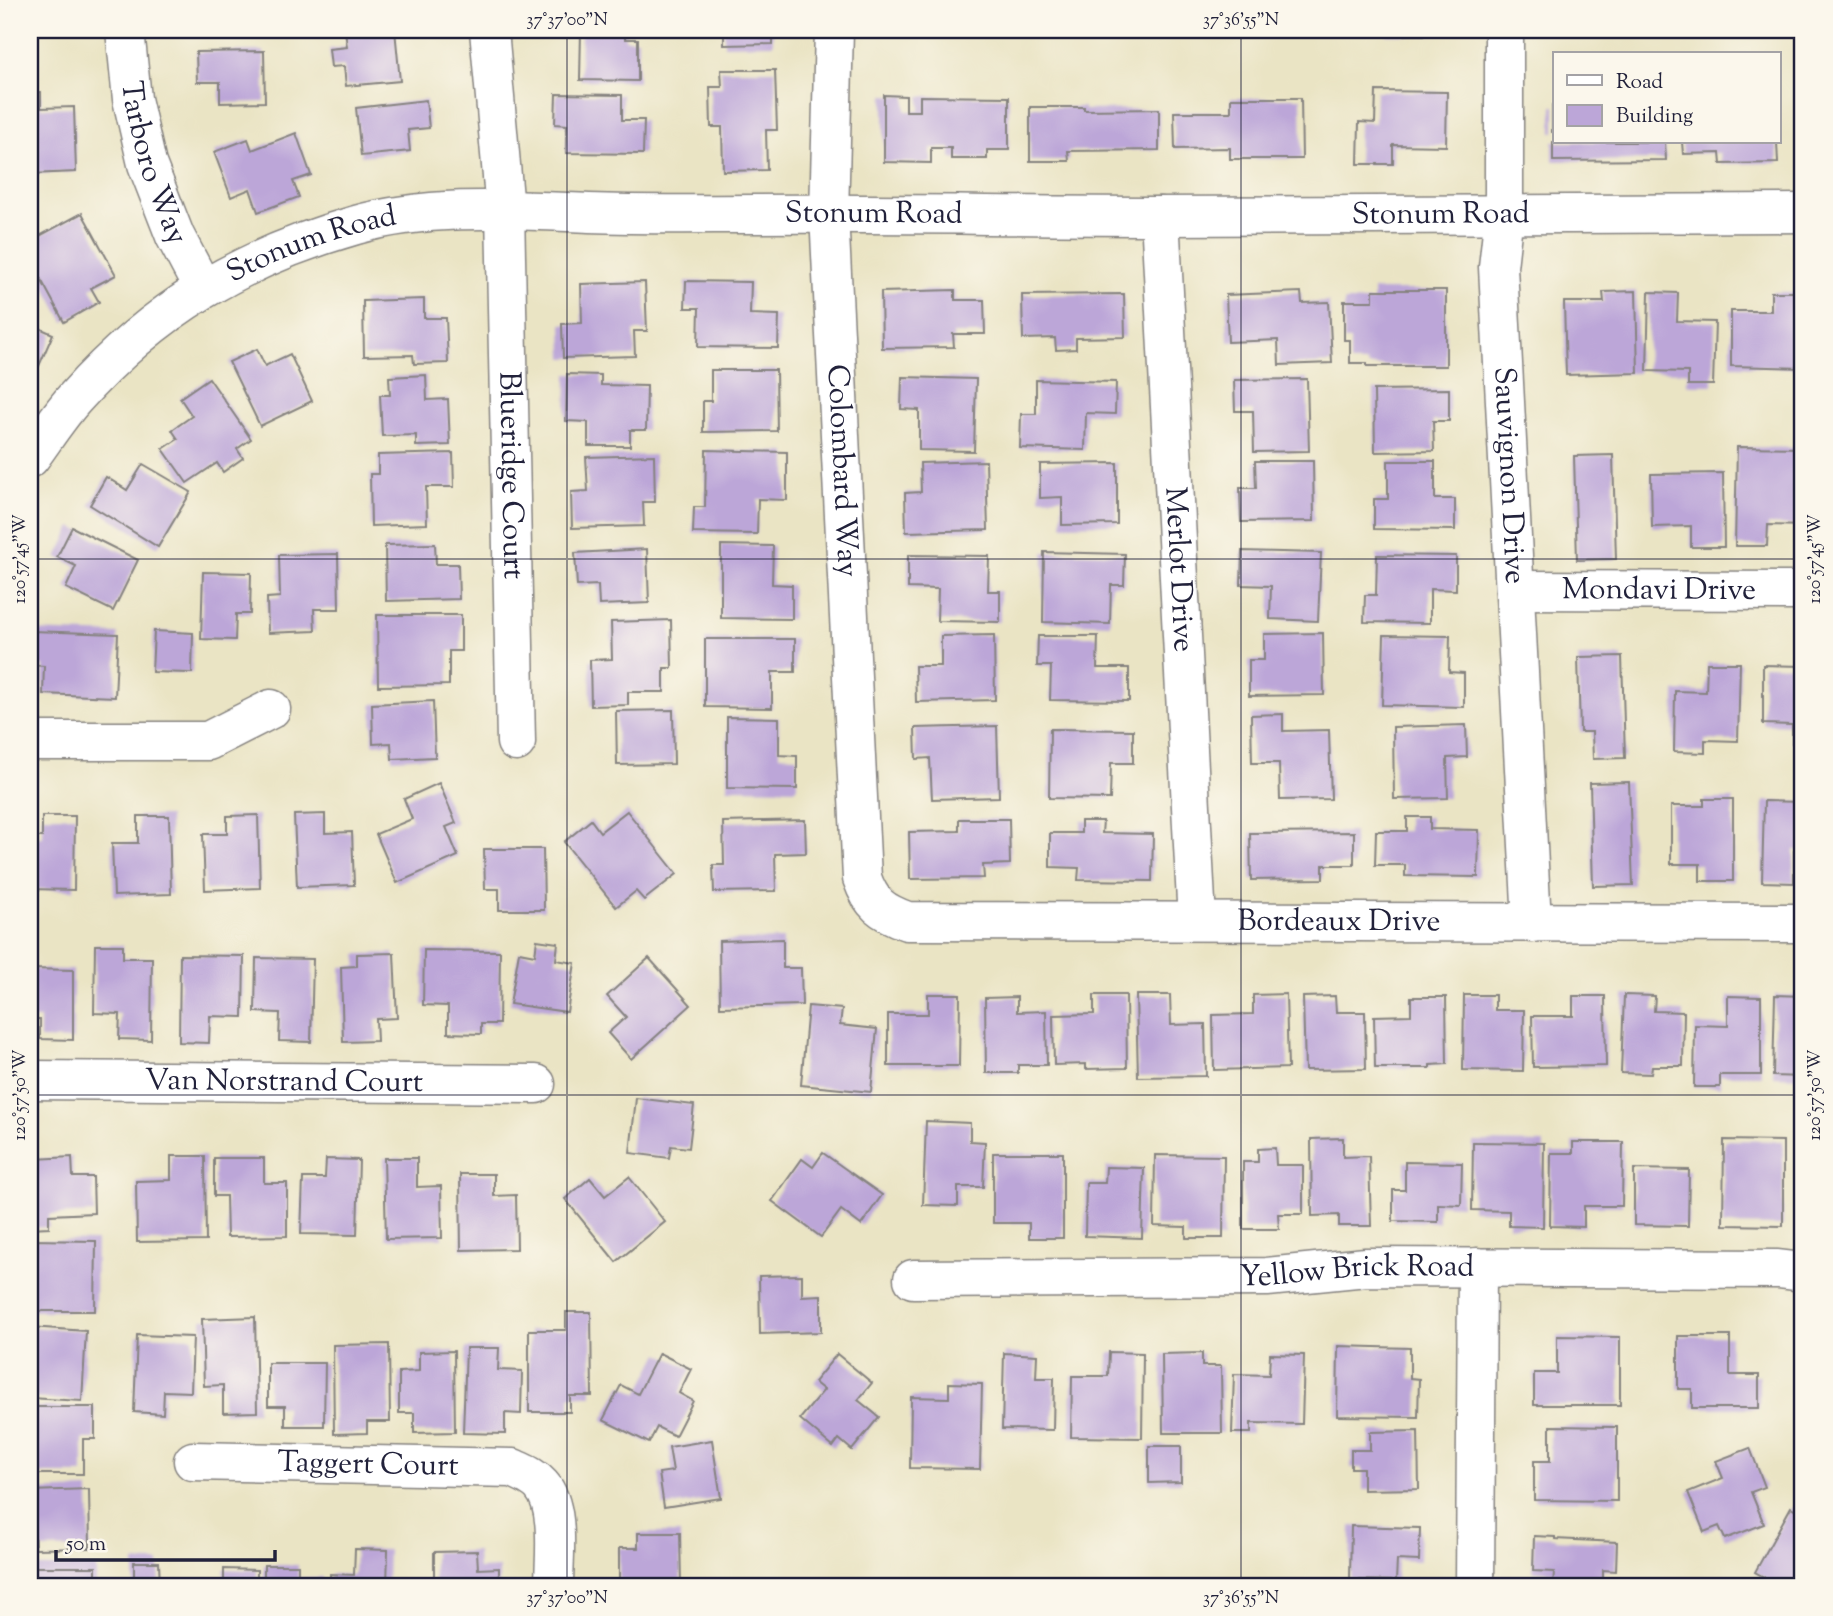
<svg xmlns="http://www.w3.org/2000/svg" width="1833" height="1616" viewBox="0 0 1833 1616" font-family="'Sorts Mill Goudy',serif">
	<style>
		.building { fill: #bca6d8 }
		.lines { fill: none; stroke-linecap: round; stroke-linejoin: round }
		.minor-casing { stroke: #868380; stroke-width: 41 }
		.minor { stroke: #fff; stroke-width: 38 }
		.ticks { fill: none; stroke: #22223b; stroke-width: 2; stroke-opacity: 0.45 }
		.labels { text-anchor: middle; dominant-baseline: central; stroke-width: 5; stroke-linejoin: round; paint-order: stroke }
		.street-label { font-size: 30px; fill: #22223b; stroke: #fbf7ec }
		.neatline { fill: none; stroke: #22223b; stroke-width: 2.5 }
		.ticks-label { font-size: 18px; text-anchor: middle; fill: #22223b }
	</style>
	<rect width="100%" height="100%" fill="#fbf7ec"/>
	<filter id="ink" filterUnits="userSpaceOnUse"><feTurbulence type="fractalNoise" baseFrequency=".0143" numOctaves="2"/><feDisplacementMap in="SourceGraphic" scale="14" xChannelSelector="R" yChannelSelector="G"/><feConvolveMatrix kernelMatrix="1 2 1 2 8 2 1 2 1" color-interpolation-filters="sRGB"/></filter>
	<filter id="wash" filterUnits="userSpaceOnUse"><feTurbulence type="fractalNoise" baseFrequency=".00686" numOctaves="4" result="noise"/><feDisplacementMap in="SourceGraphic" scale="28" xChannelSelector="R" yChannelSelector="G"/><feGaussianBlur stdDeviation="1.57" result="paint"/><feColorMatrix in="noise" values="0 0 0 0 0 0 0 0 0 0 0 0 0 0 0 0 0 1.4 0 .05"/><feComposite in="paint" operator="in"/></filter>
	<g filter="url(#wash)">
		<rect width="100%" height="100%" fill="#eae4c4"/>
		<g id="blocks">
			<g class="building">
				<path d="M345,30H395L400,81L346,86L344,66L331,67L329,49L347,47Z"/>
				<path d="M581,30H625V39H638V81L580,80Z"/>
				<path d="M724,30H773V44L724,45Z"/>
				<rect x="1387" y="30" width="40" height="5"/>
				<path d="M264,51L265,102L220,103V82H197L196,52Z"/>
				<path d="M721,70H775L777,130H766L767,170L723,171L722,127H711L710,87H722Z"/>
				<path d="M1376,91L1447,92L1446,146L1393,145V164H1358L1359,122L1375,123Z"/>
				<path d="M30,92H41V108L74,107L76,172L30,174Z"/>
				<path d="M556,94L622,95V120H644L643,154L566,153L567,125L555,124Z"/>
				<path d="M884,95L906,96V111H920V96L1009,97V150H987V159H951V148H931V163L884,162Z"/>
				<path d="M1231,98H1301L1302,159H1230V148L1175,149L1174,112H1231Z"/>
				<path d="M426,100L429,128L408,130L410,151L361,156L356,108Z"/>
				<rect x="1552" y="106" width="3" height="26"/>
				<path d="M1030,107H1084V110L1159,109V150L1068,151L1069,161H1030Z"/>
				<path d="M296,133L311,175L293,181L299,197L258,212L250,189L231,197L214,152L248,139L252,150Z"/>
				<path d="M1553,142H1665L1666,160L1553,161Z"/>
				<path d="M1682,142H1777L1778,163L1721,164L1720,153L1683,154Z"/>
				<path d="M82,213L116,275L91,288L99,302L64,322L30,259V241Z"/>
				<path d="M686,281L751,282L750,314L779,315L778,348L698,347L699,308H685Z"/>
				<path d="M645,282L647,331H634L635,356L563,358L562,324L582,323L581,284Z"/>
				<path d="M955,290V300H984L985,334H953L954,347L882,348L881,292Z"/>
				<path d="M1373,290H1446V366H1367V363H1350V340H1344V301H1373Z"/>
				<path d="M1636,291L1638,373L1566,375L1564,302H1604L1603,292Z"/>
				<path d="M1301,292L1302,303L1329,302L1332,363L1279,365L1278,340L1228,342L1226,295Z"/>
				<path d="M1649,292L1678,293L1677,321L1715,322L1713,385H1688V372L1647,371Z"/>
				<path d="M1771,292H1803V368L1731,366V311H1771Z"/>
				<path d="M1124,294L1125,337L1076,338V349L1056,350L1055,338L1023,339L1022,295Z"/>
				<path d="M424,299V318H446L448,363L414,364L413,355L364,356L363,301Z"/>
				<path d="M30,324L53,334L39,366L30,362Z"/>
				<path d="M257,349L265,366L290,354L312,401L260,426L229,362Z"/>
				<path d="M711,370H776L777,431L703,432V401H711Z"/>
				<path d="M567,374L601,375V385L647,386L646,430H630V446H588V422L566,421Z"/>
				<path d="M426,375L427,400L448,399L450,445L416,446V435L382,436L380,395H390L389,377Z"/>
				<path d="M902,377L976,379L974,451L919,450V410L901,409Z"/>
				<path d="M209,378L251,439L237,449L243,458L223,472L217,463L187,483L163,449L178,439L172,430L192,416L180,398Z"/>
				<path d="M1307,379L1309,451L1254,452L1253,411H1235L1234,380Z"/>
				<path d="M1036,380L1116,382L1115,414L1086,413L1085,450L1020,448L1021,414H1036Z"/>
				<path d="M1449,389V421H1433L1434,451L1375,452L1374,390Z"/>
				<path d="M1737,447L1803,448V526L1768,525L1767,546H1735Z"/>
				<path d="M706,450L787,452V500L758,499L757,534L693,533L694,507H705Z"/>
				<path d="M453,453L454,487H426L427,524L371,526L370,474H378V455Z"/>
				<path d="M654,455L655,502H643L644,526L572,528L571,492L588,491L586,457Z"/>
				<path d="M1613,455L1616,559L1577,560L1574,456Z"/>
				<path d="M986,461L988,530L906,532L905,493L921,492L920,463Z"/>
				<path d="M1255,461H1313L1314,521L1241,522L1240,488H1256Z"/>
				<path d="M1388,461H1435V499H1455V530L1374,529V499H1388Z"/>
				<path d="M1117,463V524L1062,525V497L1040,498V464Z"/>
				<path d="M143,464L191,492L158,547L90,505L106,477L127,490Z"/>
				<path d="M1723,473L1724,547H1691V526L1652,527L1651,474Z"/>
				<path d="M72,527L138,560L113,611L66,588L76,566L57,557Z"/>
				<path d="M435,544L436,564H458L459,599L386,601L385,545Z"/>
				<path d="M721,545L773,546L772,584L792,585V619L721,618Z"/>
				<path d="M647,549L649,603L599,605L598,585L577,586L575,553Z"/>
				<path d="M1242,551L1321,553L1318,621L1270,619L1271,586L1241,585Z"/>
				<path d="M1044,552L1125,554L1124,585H1111L1110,624L1043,622Z"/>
				<path d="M338,554L339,609H314L315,631L268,633L267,598L280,597L279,555Z"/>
				<path d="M908,555L989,556L988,591H1000V622L937,621L938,589L908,588Z"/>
				<path d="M1377,555L1456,556V590L1430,589V623L1364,622L1365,595H1376Z"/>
				<path d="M203,572L251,573L250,614H236L235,640L201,639Z"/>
				<path d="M377,615H461V651H449V685L378,686Z"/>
				<path d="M671,620L672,668H664V692H628V705L591,706L590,660L612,659L611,622Z"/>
				<path d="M31,631L118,634L115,697L43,694L44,666L30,665Z"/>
				<path d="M154,631L193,633L192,673L152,672Z"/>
				<path d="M1323,633L1324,695L1249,696V660H1264V634Z"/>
				<path d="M994,635L995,700L916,702L915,666H941V636Z"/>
				<path d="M1384,635L1450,636L1449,672L1464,673V707L1382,705Z"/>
				<path d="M1038,636H1098L1097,668H1129V701L1050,700L1051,666H1037Z"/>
				<path d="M705,639H795V672H772V708L705,707Z"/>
				<path d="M1622,656L1625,758L1593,759L1592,732H1580L1578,657Z"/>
				<path d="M1707,663H1740L1738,741L1705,740V753L1674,752L1675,691L1706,692Z"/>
				<path d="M1763,665L1803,666V743H1792V725L1763,724Z"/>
				<path d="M433,701L435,757L392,759L391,743L373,744L372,704Z"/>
				<path d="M673,710L674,764L617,765L616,711Z"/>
				<path d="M1283,714V731L1329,730L1331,799L1280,800L1279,763H1252L1251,715Z"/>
				<path d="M727,717L779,718V755L797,756V789L727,788Z"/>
				<path d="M1466,725L1467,757L1447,758L1448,798L1394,799L1393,727Z"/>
				<path d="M997,726L999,797L932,799L930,758L916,759L915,728Z"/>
				<path d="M1050,729L1133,730V763H1111L1110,799L1049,798Z"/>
				<path d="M1629,782L1633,885L1593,886L1590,783Z"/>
				<path d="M439,783L456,823L446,827L458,856L397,883L376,834L412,819L404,799Z"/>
				<path d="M1704,799H1733V881H1700V864H1671V806H1704Z"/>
				<path d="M1764,801L1803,802V850H1794V883L1762,882Z"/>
				<path d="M627,811L677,874L644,900L636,891L616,907L564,842L591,820L600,832Z"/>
				<path d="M325,814V833L352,832L354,885L297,887L294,815Z"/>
				<path d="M258,815L260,888L205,890L203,834H227V816Z"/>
				<path d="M42,816H75L74,890L30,889V837H42Z"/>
				<path d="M138,816H169L171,894L114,896L112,843H138Z"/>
				<path d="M1407,817H1430V829L1479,830L1478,877L1405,876V865H1375L1376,831H1407Z"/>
				<path d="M959,819H1009L1010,864L983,865L984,878L910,879L909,832L959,831Z"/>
				<path d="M805,820L806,853L775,854L776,891L714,892L713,865H724L723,822Z"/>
				<path d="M1081,821H1103L1102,833L1153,834L1152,881L1078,880L1079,868L1050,867V833H1081Z"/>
				<path d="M1354,832V865H1323V879L1251,880L1250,833Z"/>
				<path d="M484,849H543L544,910H499V889H485Z"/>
				<path d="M783,939V968H801L802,1005L720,1007L719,941Z"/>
				<path d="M537,940L558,943L556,960L575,963L567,1012L510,1004L519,952L535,955Z"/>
				<path d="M95,945H123V958H152L151,1040L119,1039L120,1014L94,1013Z"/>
				<path d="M424,950L500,951L499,1024H481V1034L448,1033V1006L423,1005Z"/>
				<path d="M394,953L397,1018L376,1019L377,1041L343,1042L341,967L357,966V954Z"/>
				<path d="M180,955L244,956L243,1017L210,1016L209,1043L179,1042Z"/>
				<path d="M256,958L313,959L311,1042L279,1041L280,1013L255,1012Z"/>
				<path d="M649,958L691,1005L631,1059L608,1033L626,1017L607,996Z"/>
				<path d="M30,969L73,970V1040L40,1039V1019H30Z"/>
				<path d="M928,994H960L959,1066H888V1014H928Z"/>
				<path d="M1286,994L1288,1068L1214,1070L1213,1015L1253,1014V995Z"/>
				<path d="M1094,995H1126L1127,1068L1086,1069V1064L1054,1065L1053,1015L1094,1014Z"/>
				<path d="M1136,995H1170L1171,1025L1205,1024L1206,1076L1138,1077Z"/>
				<path d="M1464,995H1495V1010H1524L1523,1071L1463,1070Z"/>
				<path d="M1624,995L1655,996L1654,1011L1684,1012L1683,1066H1652L1651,1074L1621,1073Z"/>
				<path d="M1775,995L1803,996V1077L1773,1076Z"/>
				<path d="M1335,996L1336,1012H1365L1366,1069L1305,1070L1303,997Z"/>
				<path d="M1573,996H1605L1606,1066L1533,1067L1532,1016H1573Z"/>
				<path d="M1728,996L1761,997V1075H1720V1087H1694L1695,1025L1728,1026Z"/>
				<path d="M1017,997V1012L1046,1011L1047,1065H1018V1073H986L985,998Z"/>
				<path d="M1411,997H1446L1447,1064L1430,1065V1068H1375L1374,1016L1411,1015Z"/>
				<path d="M808,1006L842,1009L840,1025L877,1029L871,1092L801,1085Z"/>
				<path d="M636,1098L694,1105L689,1148L671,1146L669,1158L630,1153Z"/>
				<path d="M926,1121L970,1123V1141L985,1142L983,1187H958V1206L923,1205Z"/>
				<path d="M1343,1138V1157L1369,1156L1371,1226H1339V1215L1312,1216L1311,1139Z"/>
				<path d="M1724,1140L1783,1141V1226L1723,1225Z"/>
				<path d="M1473,1142L1544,1143L1543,1227L1509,1226V1211L1472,1210Z"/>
				<path d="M1573,1142H1623L1622,1206H1584V1227L1550,1226L1551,1153H1573Z"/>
				<path d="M1275,1148L1276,1165H1303V1214H1278L1279,1229H1243V1162H1258V1149Z"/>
				<path d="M823,1153L882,1195L861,1225L841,1210L821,1237L772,1201L802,1159L813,1167Z"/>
				<path d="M993,1153H1063V1238H1029V1223H993Z"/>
				<path d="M1155,1155L1224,1156L1223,1238H1186V1227L1154,1226Z"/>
				<path d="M171,1156H205L206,1241L137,1242L136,1181L171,1180Z"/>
				<path d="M72,1157L73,1177H93L94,1213L49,1215V1227L30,1228V1184L36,1183L35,1159Z"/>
				<path d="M214,1158H264V1183H287V1236L227,1237L226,1196H214Z"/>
				<path d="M384,1158H417V1187L441,1186L442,1238L386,1239Z"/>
				<path d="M326,1159L359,1160L357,1235L301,1234L303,1178H325Z"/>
				<path d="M1405,1162L1462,1163L1461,1205L1438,1204V1222L1393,1221V1190H1405Z"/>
				<path d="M1106,1167L1144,1168L1142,1238L1085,1236L1086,1183H1105Z"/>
				<path d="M1634,1169L1689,1170L1688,1226L1634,1225Z"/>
				<path d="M460,1174H494V1196L516,1195L517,1249L461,1250Z"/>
				<path d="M629,1177L665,1222L616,1262L565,1199L590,1178L605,1196Z"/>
				<path d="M30,1240L96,1241L95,1311H30Z"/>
				<path d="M802,1275V1296L821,1295V1332L760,1334L759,1276Z"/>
				<path d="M566,1312H591L592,1396H570V1412H529V1330H566Z"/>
				<path d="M255,1317L257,1412L223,1413V1385L204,1386L202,1319Z"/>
				<path d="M30,1327L86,1331L82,1401L30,1398Z"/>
				<path d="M137,1335L193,1337L191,1392L164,1391L163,1414L134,1412Z"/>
				<path d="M1557,1336L1620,1337V1405H1534V1373H1557Z"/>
				<path d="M1678,1336H1730V1375H1759V1408H1692V1389H1678Z"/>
				<path d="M389,1344L390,1422H367V1433L334,1434L333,1345Z"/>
				<path d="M1338,1346L1410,1348V1378L1419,1379L1418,1417L1337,1416Z"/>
				<path d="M466,1348H499L498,1370L522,1371L521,1414L505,1413V1434L463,1433Z"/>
				<path d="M454,1351L455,1432L414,1433V1413H399V1372L419,1371V1352Z"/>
				<path d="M1109,1352L1143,1353L1142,1438L1071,1437L1072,1376H1108Z"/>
				<path d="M659,1353L691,1369L679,1393L693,1401L675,1436L657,1427L649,1443L603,1420L621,1385L638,1394Z"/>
				<path d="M1004,1353L1037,1355L1036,1378H1054L1053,1430L1002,1429Z"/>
				<path d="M1202,1353V1366H1221L1222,1433H1163L1162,1354Z"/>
				<path d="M837,1354L872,1383L858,1400L879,1417L852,1450L839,1439L833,1447L800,1419L824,1390L814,1382Z"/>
				<path d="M1270,1354L1304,1355L1302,1424L1251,1423V1433H1232L1234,1374L1269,1375Z"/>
				<path d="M268,1363H325L324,1426H285V1406H268Z"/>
				<path d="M949,1383L982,1384L980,1469L910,1468L911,1397L949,1398Z"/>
				<path d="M35,1407H95V1439H83V1474H30V1440H35Z"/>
				<path d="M1550,1426L1617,1427V1501L1534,1500V1461H1550Z"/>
				<path d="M1418,1431L1419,1489L1363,1490V1468H1351V1450H1370V1432Z"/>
				<path d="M712,1440L721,1498L664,1507L659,1473L673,1471L669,1447Z"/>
				<path d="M1149,1446H1181V1482L1149,1483Z"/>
				<path d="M1750,1448L1765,1487L1751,1492L1764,1524L1725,1539L1719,1526L1704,1532L1688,1492L1723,1478L1716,1461Z"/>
				<path d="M89,1489L90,1548L35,1549L34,1525H30V1491Z"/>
				<path d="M1791,1507L1803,1514V1586H1780L1755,1572Z"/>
				<path d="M1351,1526L1420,1528L1419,1561L1397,1560L1396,1581L1350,1580Z"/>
				<path d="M638,1533H680L681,1586H619V1548H638Z"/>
				<path d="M1534,1536L1555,1537V1539L1617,1542L1616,1571L1603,1570V1586H1553L1554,1572L1533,1571Z"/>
				<path d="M355,1549L388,1550L387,1586H330V1574L354,1575Z"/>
				<path d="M477,1551L478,1569L499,1568V1586H434V1552Z"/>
				<path d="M134,1562H159L160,1586H134Z"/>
				<path d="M264,1565H298V1578L322,1577V1586H264Z"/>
				<rect x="30" y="1567" width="66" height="19"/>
				<path d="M224,1569L257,1570V1586H224Z"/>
			</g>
		</g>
	</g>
	<g filter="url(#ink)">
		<use href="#blocks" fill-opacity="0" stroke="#868380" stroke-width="2"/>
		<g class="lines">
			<g class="minor-casing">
				<g id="minor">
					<path id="s1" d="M125,30L132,99L147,164L175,236L203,289"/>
					<path id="s2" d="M489,30L505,210L516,742"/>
					<path id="s3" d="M834,30L829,214L862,878C871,904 882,912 907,921L1803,923"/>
					<path id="s4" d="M1504,30V213L1498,267L1532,923"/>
					<path id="s5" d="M1160,216L1197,921"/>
					<path id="s6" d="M30,458C44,439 58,417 74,399C155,308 241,258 356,225C431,204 512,210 589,213C645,215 701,214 757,214C891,213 1025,216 1159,216C1373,216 1588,213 1803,213"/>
					<path id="s7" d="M1515,590L1803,591"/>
					<path d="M30,741H208L271,709"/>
					<path id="s8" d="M30,1080L536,1084"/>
					<path id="s9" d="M913,1279L1267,1277L1366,1267L1778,1269L1803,1272"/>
					<path id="s10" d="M193,1461L513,1468C523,1473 533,1476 541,1485C561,1507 554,1558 554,1586"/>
					<path d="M1475,1586L1477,1267"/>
				</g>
			</g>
			<use href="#minor" class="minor"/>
		</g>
	</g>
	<path class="ticks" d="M567,30V1586M1241,30V1586M30,559H1803M30,1095H1803"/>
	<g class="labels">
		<g class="street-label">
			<text stroke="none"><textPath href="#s1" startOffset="136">Tarboro Way</textPath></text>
			<text stroke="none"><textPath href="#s6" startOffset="929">Stonum Road</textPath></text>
			<text stroke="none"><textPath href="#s6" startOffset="1496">Stonum Road</textPath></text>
			<text stroke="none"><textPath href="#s6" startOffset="362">Stonum Road</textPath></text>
			<text stroke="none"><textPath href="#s3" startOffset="441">Colombard Way</textPath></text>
			<text stroke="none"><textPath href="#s2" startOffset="446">Blueridge Court</textPath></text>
			<text stroke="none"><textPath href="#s4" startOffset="446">Sauvignon Drive</textPath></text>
			<text stroke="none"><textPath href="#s5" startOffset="354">Merlot Drive</textPath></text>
			<text stroke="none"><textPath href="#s7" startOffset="144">Mondavi Drive</textPath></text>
			<text stroke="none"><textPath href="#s3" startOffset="1346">Bordeaux Drive</textPath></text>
			<text stroke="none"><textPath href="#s8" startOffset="254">Van Norstrand Court</textPath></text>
			<text stroke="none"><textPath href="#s9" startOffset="444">Yellow Brick Road</textPath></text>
			<text stroke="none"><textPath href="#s10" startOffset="175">Taggert Court</textPath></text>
		</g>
	</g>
	<rect width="1833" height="1616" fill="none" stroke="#fbf7ec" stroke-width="77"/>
	<rect x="1553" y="52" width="228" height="91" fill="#fbf7ec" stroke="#a4a2a5" stroke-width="2"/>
	<rect x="1567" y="75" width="35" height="10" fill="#ffffff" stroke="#a4a2a5" stroke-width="2"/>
	<text x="1616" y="88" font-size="21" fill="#22223b">Road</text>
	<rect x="1567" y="105" width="35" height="21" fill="#bca6d8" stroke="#a4a2a5" stroke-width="2"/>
	<text x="1616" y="122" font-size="21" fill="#22223b">Building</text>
	<path d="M56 1550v10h219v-10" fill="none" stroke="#22223b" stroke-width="3.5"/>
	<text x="66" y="1550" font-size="21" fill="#22223b" stroke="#fbf7ec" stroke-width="5" paint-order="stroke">50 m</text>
	<rect x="38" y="38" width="1756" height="1540" class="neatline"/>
	<g class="ticks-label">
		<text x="567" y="25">37°37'00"N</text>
		<text x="1241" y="25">37°36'55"N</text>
		<text transform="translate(1814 559) rotate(-90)" y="6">120°57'45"W</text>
		<text transform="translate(19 559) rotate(-90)" y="6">120°57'45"W</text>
		<text transform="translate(1814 1095) rotate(-90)" y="6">120°57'50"W</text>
		<text transform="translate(19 1095) rotate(-90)" y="6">120°57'50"W</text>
		<text x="567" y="1603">37°37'00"N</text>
		<text x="1241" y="1603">37°36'55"N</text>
	</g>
</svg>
